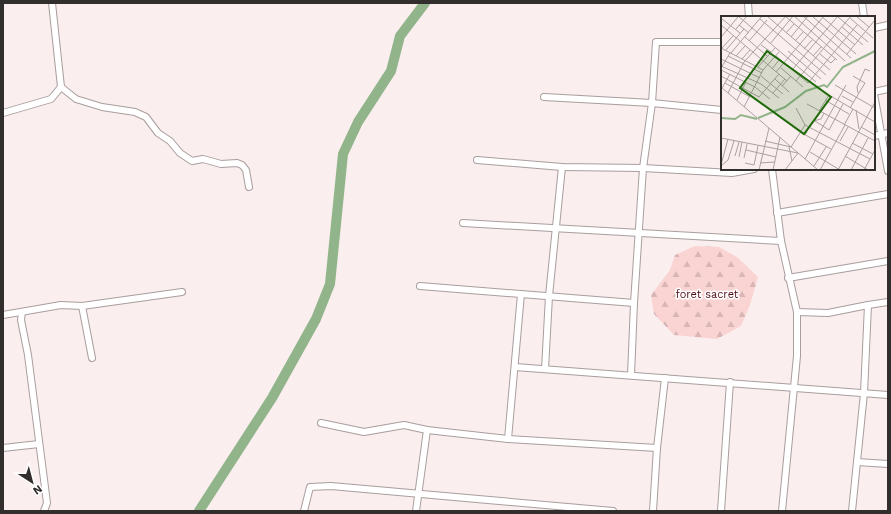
<svg xmlns="http://www.w3.org/2000/svg" width="891" height="514" viewBox="0 0 891 514" font-family="'Work Sans',sans-serif">
	<style>
		.forest { fill: url(#forest-firs) }
		.lines { fill: none; stroke-linecap: round; stroke-linejoin: round }
		.river { stroke: #91b48a; stroke-width: 10 }
		.minor-casing { stroke: #a99e9e; stroke-width: 8 }
		.minor { stroke: #fff; stroke-width: 6 }
		.labels { text-anchor: middle; dominant-baseline: central; stroke-width: 3; stroke-linejoin: round; paint-order: stroke }
		.park-label { font-size: 11px; fill: #500a14; stroke: #fff }
		.inset-river { fill: none; stroke: #91b48a; stroke-width: 2 }
		.inset-road { fill: none; stroke: #aaa1a1; stroke-width: 1 }
		.view { fill: #1e6a09; fill-opacity: 0.15; stroke: #1e6a09; stroke-width: 2 }
		.inset-edge { fill: none; stroke: #332e2e; stroke-width: 2 }
	</style>
	<defs>
		<pattern id="forest-firs" width="22" height="20" patternUnits="userSpaceOnUse"><rect width="22" height="20" fill="#fad4d3"/><path d="M5 1l3.5 6h-7zM16 11l3.5 6h-7z" fill="#d7b6b5"/></pattern>
	</defs>
	<rect width="100%" height="100%" fill="#faeeee"/>
	<path class="forest" d="M695,246L719,247L737,257L758,277L750,305L741,326L717,339L674,335L654,314L651,295L670,270L675,255Z"/>
	<g class="lines">
		<path class="river" d="M199,511L272,398L316,319L330,284L343,154L358,122L391,71L400,36L425,3"/>
		<g class="minor-casing">
			<g id="minor">
				<path d="M748,3L749,17"/>
				<path d="M862,3L864,17"/>
				<path d="M874,28L888,25"/>
				<path d="M61,87L76,99L102,107L135,112L146,117L158,133L170,141L180,153L192,161L203,159L221,164L237,163L242,165L246,170L249,187"/>
				<path d="M874,92L888,89"/>
				<path d="M874,94L888,171"/>
				<path d="M544,97L652,103L722,110"/>
				<path d="M3,113L51,99L61,87L52,3"/>
				<path d="M874,136L888,133"/>
				<path d="M477,160L562,167L643,168L732,173L754,169"/>
				<path d="M772,169L781,241L797,312V356L782,511"/>
				<path d="M777,213L888,194"/>
				<path d="M463,223L781,241"/>
				<path d="M788,278L888,261"/>
				<path d="M420,286L634,303"/>
				<path d="M82,306L92,358"/>
				<path d="M22,312L21,320L28,355L47,503L44,511"/>
				<path d="M797,312L828,313L868,305L888,302"/>
				<path d="M3,315L61,305L82,306L182,292"/>
				<path d="M515,367L888,395"/>
				<path d="M545,369L549,296L562,167"/>
				<path d="M631,375L634,303L643,168L652,103L656,42H722"/>
				<path d="M321,423L364,432L404,425L427,430L508,439L657,448"/>
				<path d="M508,439L521,294"/>
				<path d="M3,448L39,444"/>
				<path d="M857,462L888,464"/>
				<path d="M304,511L310,487L331,486L613,511"/>
				<path d="M416,511L427,430"/>
				<path d="M653,511L657,448L665,378"/>
				<path d="M721,511L730,382"/>
				<path d="M852,511L864,393L868,305"/>
			</g>
		</g>
		<use href="#minor" class="minor"/>
	</g>
	<g class="labels">
		<g class="park-label">
			<text x="707" y="294">foret sacret</text>
		</g>
	</g>
	<g transform="translate(721 16)">
		<rect width="154" height="154" fill="#faeeee"/>
		<path class="inset-river" d="M0,102L14,103L20,99L36,103M37,102L64,91L85,75L103,69L106,71L122,51L154,35"/>
		<path class="inset-road" d="M17,0L95,66M46,0L109,54M64,0L116,44M73,0L124,45M82,0L130,42M91,0L135,38M100,0L134,29M135,0L148,11M117,1L147,26M129,2L152,22M1,3L19,17M39,3L105,59M0,9L66,65M18,9L28,17M121,11L142,29M15,13L26,0M65,17L73,8M0,21L17,1M24,21L46,40M70,21L87,0M28,25L46,4M74,25L82,16M49,28L72,0M40,29L50,36M0,32L42,54M1,32L12,20M83,33L91,24M5,34L23,13M67,35L100,63M10,37L41,0M99,38L110,47L114,43M126,38L154,4M7,40L41,57M15,40L24,30M55,40L87,67L136,9M92,40L100,31M0,43L39,62M21,43L29,34M0,50L40,68L58,82M37,51L54,32M0,52L9,37M60,52L82,71M51,53L59,43M0,54L34,71L49,83M71,54L117,0M55,56L103,0M0,60L38,81L58,58M40,60L62,78M27,62L35,50M54,63L68,76M75,65L130,0M4,67L29,81M114,69L154,92M61,70L70,60M0,71L97,154M1,72L9,58M7,77L23,46L65,0M52,77L64,63M137,77L136,71L144,53L149,55M121,80L132,86M16,84L25,66M104,84L128,98M86,88L154,125M23,91L42,54L58,36M75,92L84,109L149,143M129,92L144,67L132,60M135,94L138,113M98,95L108,79L154,106M94,105L108,114L122,88M123,109L132,93M140,111L154,119M79,116L110,133M84,119L92,105L100,103L103,97M0,122L77,137M44,125L70,131L84,109M119,125L127,111M131,127L152,138M68,131L71,145M25,134L55,141M89,136L119,154M14,140L18,126M124,140L147,154M18,141L21,126M23,142L26,128M84,143L125,69M24,147L33,149L37,130M39,147L54,146M0,149L7,123M0,150L7,144L13,125M93,150L105,131M38,154L48,112M52,154L59,121M64,154L77,137M99,154L124,109M117,154L154,86M130,154L147,122M143,154L154,134"/>
		<path class="view" d="M46,35L110,81L83,118L19,72Z"/>
		<rect width="154" height="154" class="inset-edge"/>
	</g>
	<rect width="891" height="514" fill="none" stroke="#332e2e" stroke-width="8"/>
	<g transform="translate(32 482) rotate(144)" stroke="#ffffff" stroke-width="3" paint-order="stroke">
	<path d="M0-3L7 15L0 10L-7 15Z" fill="#332e2e"/>
	<text y="-6" font-size="11" font-weight="bold" text-anchor="middle" fill="#332e2e">N</text>
	</g>
</svg>
